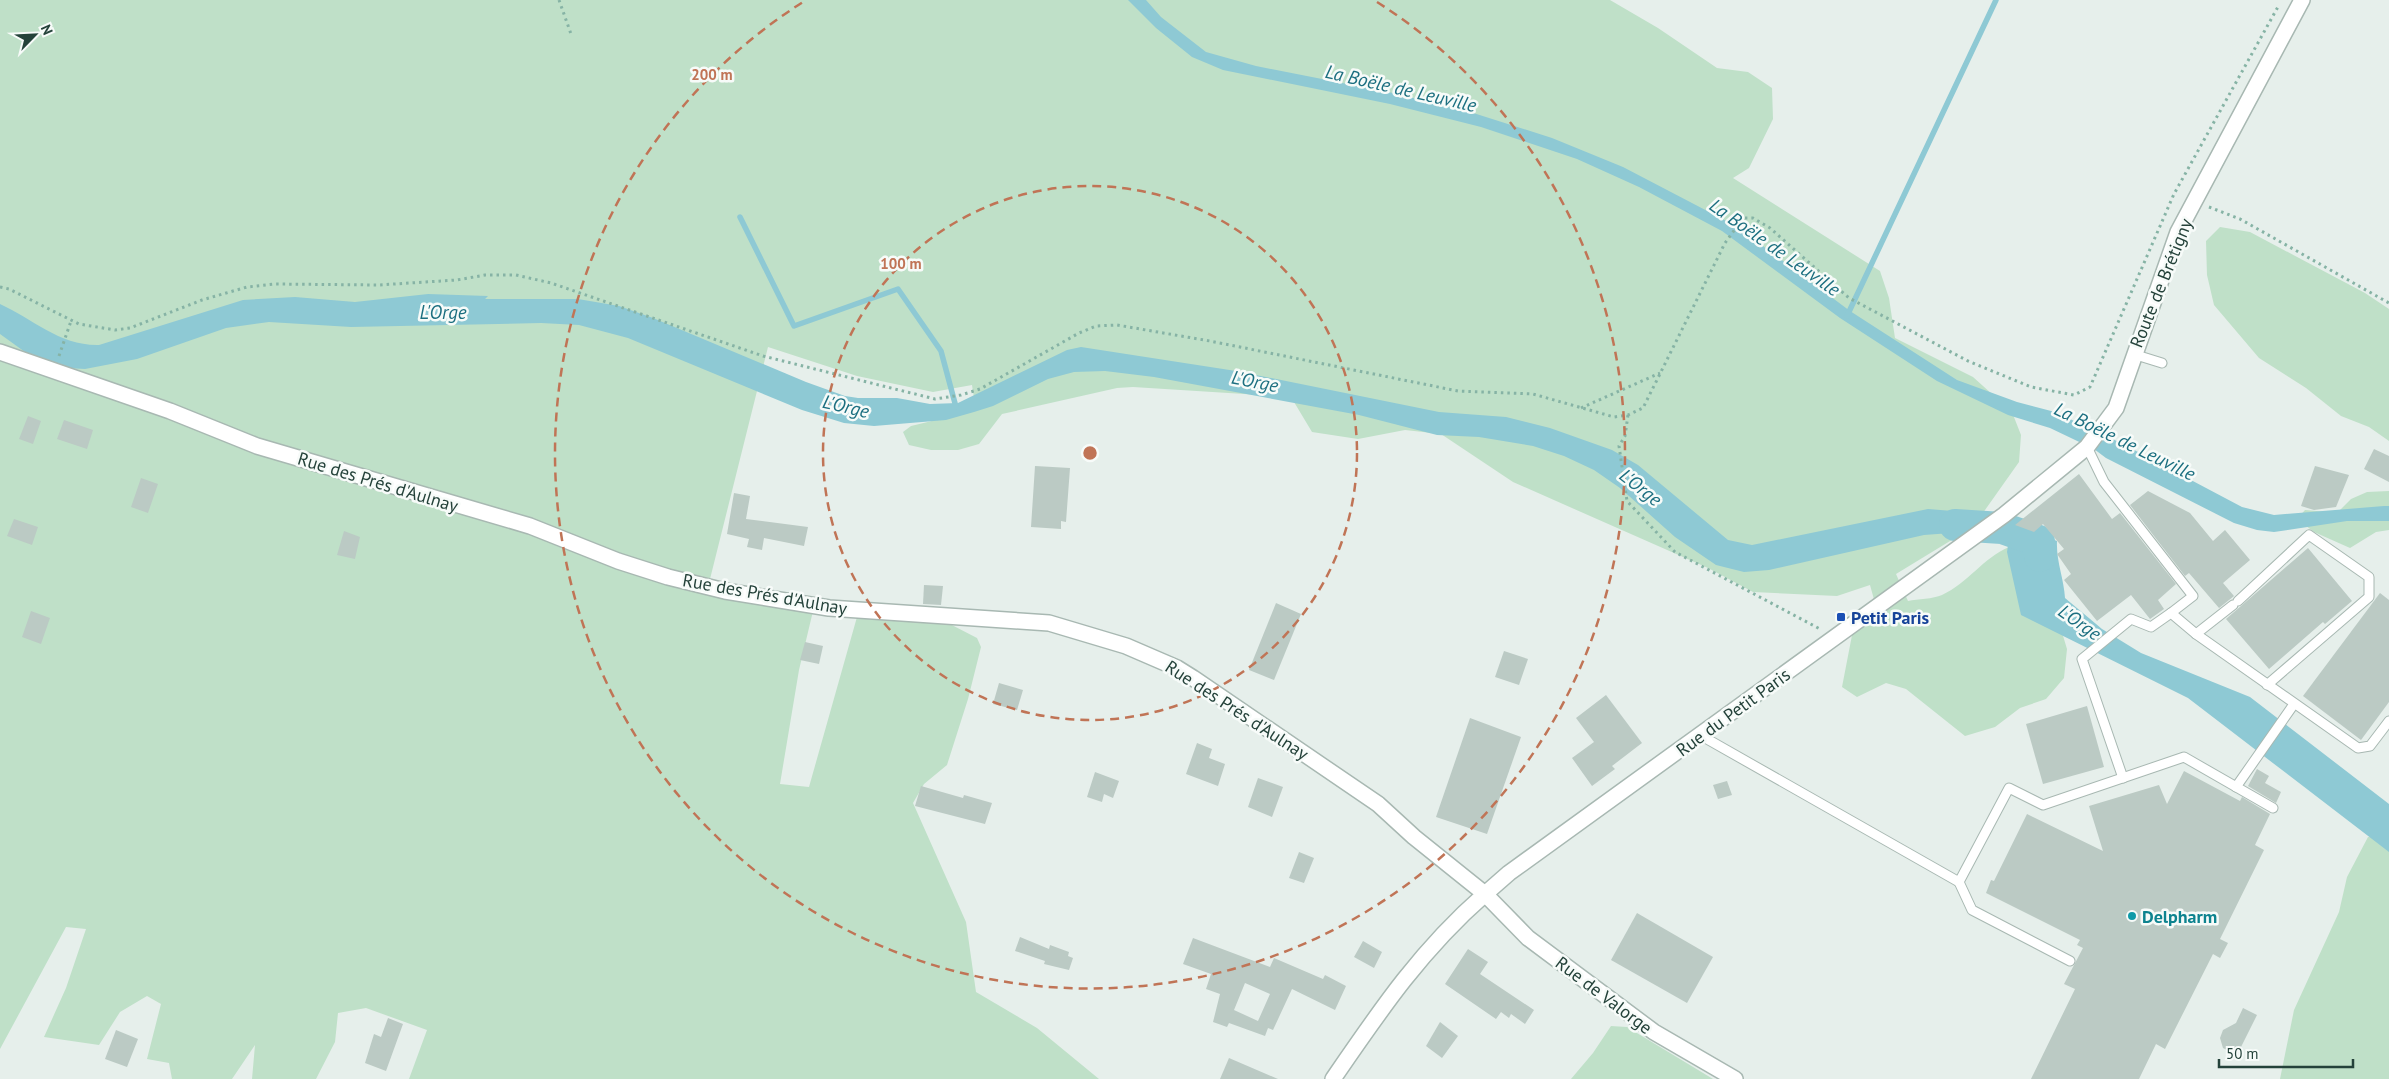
<svg xmlns="http://www.w3.org/2000/svg" width="2389" height="1079" viewBox="0 0 2389 1079" font-family="'PT Sans',sans-serif">
	<style>
		.green { fill: #bfe0c8 }
		.water { fill: #8ec9d4 }
		.lines { fill: none; stroke-linecap: round; stroke-linejoin: round }
		.stream { stroke: #8ec9d4; stroke-width: 5.5 }
		.river { stroke: #8ec9d4; stroke-width: 32 }
		.building { fill: #bbcac4; fill-rule: evenodd }
		.service-casing { stroke: #a8b8b2; stroke-width: 11 }
		.minor-casing { stroke: #a8b8b2; stroke-width: 18 }
		.tertiary-casing { stroke: #a8b8b2; stroke-width: 18 }
		.path { stroke: #86b3a5; stroke-width: 3; stroke-dasharray: 2.5 4; stroke-linecap: butt }
		.service { stroke: #fff; stroke-width: 9 }
		.minor { stroke: #fff; stroke-width: 15 }
		.tertiary { stroke: #fff; stroke-width: 15 }
		.ring { fill: none; stroke: #c07456; stroke-width: 2.5; stroke-dasharray: 9 6 }
		.transit-dot { fill: #1a4fb4; stroke: #f7fbf9; stroke-width: 2 }
		.culture-dot { fill: #0f9aa8; stroke: #f7fbf9; stroke-width: 2 }
		.labels { text-anchor: middle; dominant-baseline: central; stroke-width: 5; stroke-linejoin: round; paint-order: stroke }
		.street-label { font-size: 18px; fill: #24423a; stroke: #f7fbf9 }
		.transit-label { font-size: 18px; font-weight: bold; fill: #164399; stroke: #f7fbf9; text-anchor: start }
		.culture-label { font-size: 18px; font-weight: bold; fill: #0d838f; stroke: #f7fbf9; text-anchor: start }
		.water-label { font-size: 19px; font-style: italic; fill: #1c6f80; stroke: #f7fbf9 }
		.centre { fill: #c07456; stroke: #f7fbf9; stroke-width: 2.5 }
		.ring-label { font-size: 15px; text-anchor: middle; font-weight: bold; fill: #c07456; stroke: #f7fbf9; stroke-width: 5; stroke-linejoin: round; paint-order: stroke }
	</style>
	<rect width="100%" height="100%" fill="#e6efeb"/>
	<g class="green">
		<path d="M0,0H1610L1658,28L1717,68L1748,72L1772,88L1773,119L1749,168L1733,178L1880,271L1889,298L1895,338L1973,377L2012,412L2021,435L2019,462L1973,527L1896,574L1908,601C1918,599 1933,599 1942,595C1968,583 1983,558 2009,547L2058,619L2067,649L2064,678L2046,699L2020,708L1995,727L1965,736L1906,689L1886,683L1857,697L1842,687L1853,630L1875,603L1870,585L1837,596L1753,592L1708,568L1513,482L1441,434L1405,430L1358,439L1312,432L1291,397L1133,387L1117,388L1002,414L979,444L958,450H931L909,445L903,432L911,426L961,414L974,398L972,385L933,392L857,376L768,347L706,595L813,611L799,670L780,784L809,787L857,617L874,620L892,616L946,622L977,638L981,647L968,699L947,765L924,784L913,803L966,922L976,992L1037,1028L1099,1079H409L427,1030L366,1008L338,1013L335,1042L316,1079H252L255,1045L232,1079H172L169,1063L147,1059L161,1004L147,996L120,1012L99,1045L44,1037L66,988L86,929L66,927L0,1049Z"/>
		<path d="M2220,227L2250,232L2365,293L2389,309V441L2369,427L2341,416L2306,388L2259,358L2214,305L2207,275L2206,241Z"/>
		<path d="M2389,491V530L2376,532L2350,548L2314,532L2297,519L2305,510L2328,512L2339,511L2351,499L2367,492Z"/>
		<path d="M2384,836L2389,838V1079H2280L2294,1010L2339,912L2347,877L2368,837Z"/>
		<path d="M1611,1026L1627,1027L1713,1079H1571L1593,1053Z"/>
	</g>
	<g class="water">
		<path d="M1128,0H1146L1161,17L1206,52L1256,66L1393,93L1467,111L1552,138L1623,167L1736,226L1850,311L1957,380L2017,402L2055,412L2121,443L2242,507L2274,515L2384,506H2389V521H2347L2274,532L2257,530L2234,523L2106,458L2094,449L2050,428L2008,415L1937,381L1840,318L1722,231L1639,187L1577,159L1481,127L1390,104L1223,70L1192,57L1156,28Z"/>
		<path d="M428,294L488,296L485,299H578L619,306L653,318L806,382L845,396L858,398H897L930,404L958,403L1067,350L1081,347L1236,371L1439,412L1506,417L1550,428L1612,450L1638,465L1728,540L1752,545L1928,509L1965,512L2001,523L1978,531L1924,535L1769,570L1744,572L1716,565L1675,537L1620,488L1594,470L1564,456L1533,446L1479,437L1437,435L1359,415L1154,377L1105,371L1074,372L1048,379L993,406L974,412L946,420L874,426L844,423L802,410L628,338L579,325L541,323L351,327L269,322L226,328L137,359L85,369L67,368L25,352L0,334V304C33,319 60,346 99,345L243,300L295,297L355,302Z"/>
		<path d="M2015,525L2057,541C2056,561 2064,579 2065,598L2102,629L2141,653L2250,697L2389,804V852L2188,698L2021,615L2007,552L2009,539L2001,534L2017,528Z"/>
	</g>
	<g class="lines">
		<g class="stream">
			<path d="M740,217L794,326L898,289L941,351L956,407"/>
			<path d="M1847,316L1996,0"/>
		</g>
		<path class="river" d="M1955,525L2002,528L2039,541L2040,556"/>
	</g>
	<g class="building">
		<path d="M28,416L41,421L33,444L19,439Z"/>
		<path d="M64,420L93,430L87,449L57,439Z"/>
		<path d="M2374,449L2389,456V482L2364,469Z"/>
		<path d="M1035,466L1070,468L1066,522L1061,521V529L1031,527Z"/>
		<path d="M2315,466L2349,475L2336,507L2314,510L2301,506Z"/>
		<path d="M2079,474L2112,519L2120,513L2176,584L2158,600L2164,609L2150,619L2131,595L2097,621L2064,580L2071,574L2057,554L2064,549L2043,524L2034,532L2015,525Z"/>
		<path d="M141,478L158,484L148,513L131,507Z"/>
		<path d="M2148,491L2190,513L2213,541L2225,530L2250,560L2223,583L2234,596L2219,608L2189,573L2185,576L2130,505Z"/>
		<path d="M734,493L750,496L746,519L808,527L804,546L764,538L762,550L747,547L749,539L727,534Z"/>
		<path d="M14,519L38,527L32,545L7,536Z"/>
		<path d="M344,531L360,537L355,559L337,555Z"/>
		<path d="M2308,548L2352,601L2325,624L2323,622L2269,669L2226,619Z"/>
		<path d="M924,585L943,586L941,605L923,604Z"/>
		<path d="M2380,593L2389,600V702L2361,740L2303,696Z"/>
		<path d="M1276,603L1301,614L1274,680L1249,670Z"/>
		<path d="M31,611L50,618L41,644L22,637Z"/>
		<path d="M805,642L823,646L819,664L800,660Z"/>
		<path d="M1504,651L1528,659L1519,685L1495,677Z"/>
		<path d="M999,683L1023,690L1017,710L993,704Z"/>
		<path d="M1606,695L1642,743L1612,766L1615,769L1592,786L1572,758L1594,742L1576,718Z"/>
		<path d="M2087,706L2104,767L2043,784L2026,724Z"/>
		<path d="M1470,718L1521,737L1487,834L1436,817Z"/>
		<path d="M1197,743L1212,749L1209,758L1225,764L1218,786L1186,774Z"/>
		<path d="M2257,769L2269,776L2265,783L2281,792L2276,803L2248,786Z"/>
		<path d="M2184,771L2240,801L2242,797L2270,814L2255,845L2264,850L2220,939L2228,943L2220,958L2213,954L2165,1049L2156,1044L2139,1079H2031L2075,989L2064,984L2083,948L2077,945L2080,940L1986,893L1991,880L1994,881L2027,814L2103,851L2089,806L2159,785L2167,804Z"/>
		<path d="M1095,772L1119,781L1113,798L1104,794L1102,802L1087,797Z"/>
		<path d="M1258,778L1283,787L1272,817L1248,807Z"/>
		<path d="M1727,781L1732,795L1718,799L1713,785Z"/>
		<path d="M921,786L963,798L964,795L992,803L985,824L915,806Z"/>
		<path d="M1299,852L1314,858L1304,883L1289,878Z"/>
		<path d="M1637,913L1713,957L1687,1003L1611,960Z"/>
		<path d="M1020,937L1049,949L1050,945L1069,952L1068,956L1073,958L1069,970L1044,964L1045,961L1015,951Z"/>
		<path d="M1193,938L1270,967L1274,958L1323,979L1325,975L1346,986L1335,1010L1292,989L1273,1030L1268,1028L1265,1036L1229,1023L1227,1027L1213,1022L1220,994L1206,989L1211,974L1183,964ZM1245,983L1270,994L1258,1021L1234,1010Z"/>
		<path d="M1363,941L1382,952L1374,968L1354,957Z"/>
		<path d="M1468,949L1488,962L1480,974L1534,1010L1525,1024L1511,1014L1509,1018L1501,1012L1496,1019L1445,984Z"/>
		<path d="M2243,1008L2257,1015L2240,1049L2231,1052L2223,1048L2220,1038L2223,1030L2236,1023Z"/>
		<path d="M388,1018L403,1024L386,1071L365,1063L374,1034L381,1037Z"/>
		<path d="M1440,1022L1458,1036L1442,1058L1426,1046Z"/>
		<path d="M116,1030L138,1039L127,1067L105,1059Z"/>
		<path d="M1229,1058L1278,1079H1220Z"/>
	</g>
	<g class="lines">
		<g class="service-casing">
			<g id="service">
				<path d="M2133,354L2162,363"/>
				<path d="M2087,447L2104,482L2193,596L2171,613"/>
				<path d="M2238,601L2309,535L2369,577V597L2267,685"/>
				<path d="M2196,634L2233,605"/>
				<path d="M1700,735L1959,882L2009,788L2043,805L2184,757L2273,808"/>
				<path d="M2123,778L2082,659L2131,619L2151,627L2171,613L2196,634L2358,748L2370,746L2389,721"/>
				<path d="M2236,787L2294,704"/>
				<path d="M1959,882L1972,910L2070,961"/>
			</g>
		</g>
		<g class="minor-casing">
			<path id="minor" d="M0,352L170,411L257,446L530,526L618,561L668,577L725,591L829,608L1049,623L1126,646L1177,668L1193,678L1378,804L1414,837L1485,894C1421,950 1381,1009 1333,1079"/>
		</g>
		<g class="tertiary-casing">
			<path id="tertiary" d="M1735,1079L1654,1032L1528,938L1485,894L1509,873L2004,515L2087,447L2116,408L2178,232L2302,0"/>
		</g>
		<g class="path">
			<path d="M559,0L571,34"/>
			<path d="M2209,207L2240,219L2389,303"/>
			<path d="M0,287L9,289L79,324L115,330L130,328L202,300L247,287L275,284L379,285L457,280L485,275H516L551,283L763,356L935,399L961,395L980,389L1079,333L1096,326L1117,325L1210,341L1458,391L1533,394L1614,417L1628,415L1643,408L1725,243L1743,218H1753L1770,228L1849,298L1968,361L2031,387L2074,395L2090,387L2174,194L2279,5"/>
			<path d="M59,356L71,321"/>
			<path d="M1581,408L1660,373"/>
			<path d="M1628,415L1625,436L1619,446L1627,501L1675,552L1820,629"/>
		</g>
		<use href="#service" class="service"/>
		<use href="#minor" class="minor"/>
		<use href="#tertiary" class="tertiary"/>
	</g>
	<g class="ring">
		<circle cx="1090" cy="453" r="267"/>
		<path d="M1377 2A535 535 0 1 1 803 2"/>
	</g>
	<rect class="transit-dot" x="1836" y="612" width="10" height="10" rx="2.5"/>
	<circle class="culture-dot" cx="2132" cy="916" r="5"/>
	<g class="labels">
		<g class="street-label">
			<text transform="translate(2161 283) rotate(-68)">Route de Brétigny</text>
			<text transform="translate(378 482) rotate(17)">Rue des Prés d'Aulnay</text>
			<text transform="translate(765 594) rotate(10)">Rue des Prés d'Aulnay</text>
			<text transform="translate(1237 710) rotate(33)">Rue des Prés d'Aulnay</text>
			<text transform="translate(1733 712) rotate(-36)">Rue du Petit Paris</text>
			<text transform="translate(1604 995) rotate(37)">Rue de Valorge</text>
		</g>
		<g class="transit-label">
			<text x="1851" y="617">Petit Paris</text>
		</g>
		<g class="culture-label">
			<text x="2142" y="916">Delpharm</text>
		</g>
		<g class="water-label">
			<text transform="translate(1401 88) rotate(13)">La Boële de Leuville</text>
			<text transform="translate(1775 247) rotate(35)">La Boële de Leuville</text>
			<text x="443" y="312">L'Orge</text>
			<text transform="translate(1255 381) rotate(11)">L'Orge</text>
			<text transform="translate(846 406) rotate(13)">L'Orge</text>
			<text transform="translate(2125 441) rotate(26)">La Boële de Leuville</text>
			<text transform="translate(1641 487) rotate(38)">L'Orge</text>
			<text transform="translate(2080 622) rotate(35)">L'Orge</text>
		</g>
	</g>
	<circle cx="1090" cy="453" r="8" class="centre"/>
	<g class="ring-label">
		<text x="712" y="80">200 m</text>
		<text x="901" y="269">100 m</text>
	</g>
	<g transform="translate(35 35) rotate(66)" stroke="#f7fbf9" stroke-width="4" paint-order="stroke">
	<path d="M0-4L9 19L0 12L-9 19Z" fill="#24423a"/>
	<text y="-8" font-size="14" font-weight="bold" text-anchor="middle" fill="#24423a">N</text>
	</g>
	<path d="M2219 1059v8h134v-8" fill="none" stroke="#24423a" stroke-width="2.5"/>
	<text x="2226" y="1059" font-size="15" fill="#24423a" stroke="#f7fbf9" stroke-width="4" paint-order="stroke">50 m</text>
</svg>
